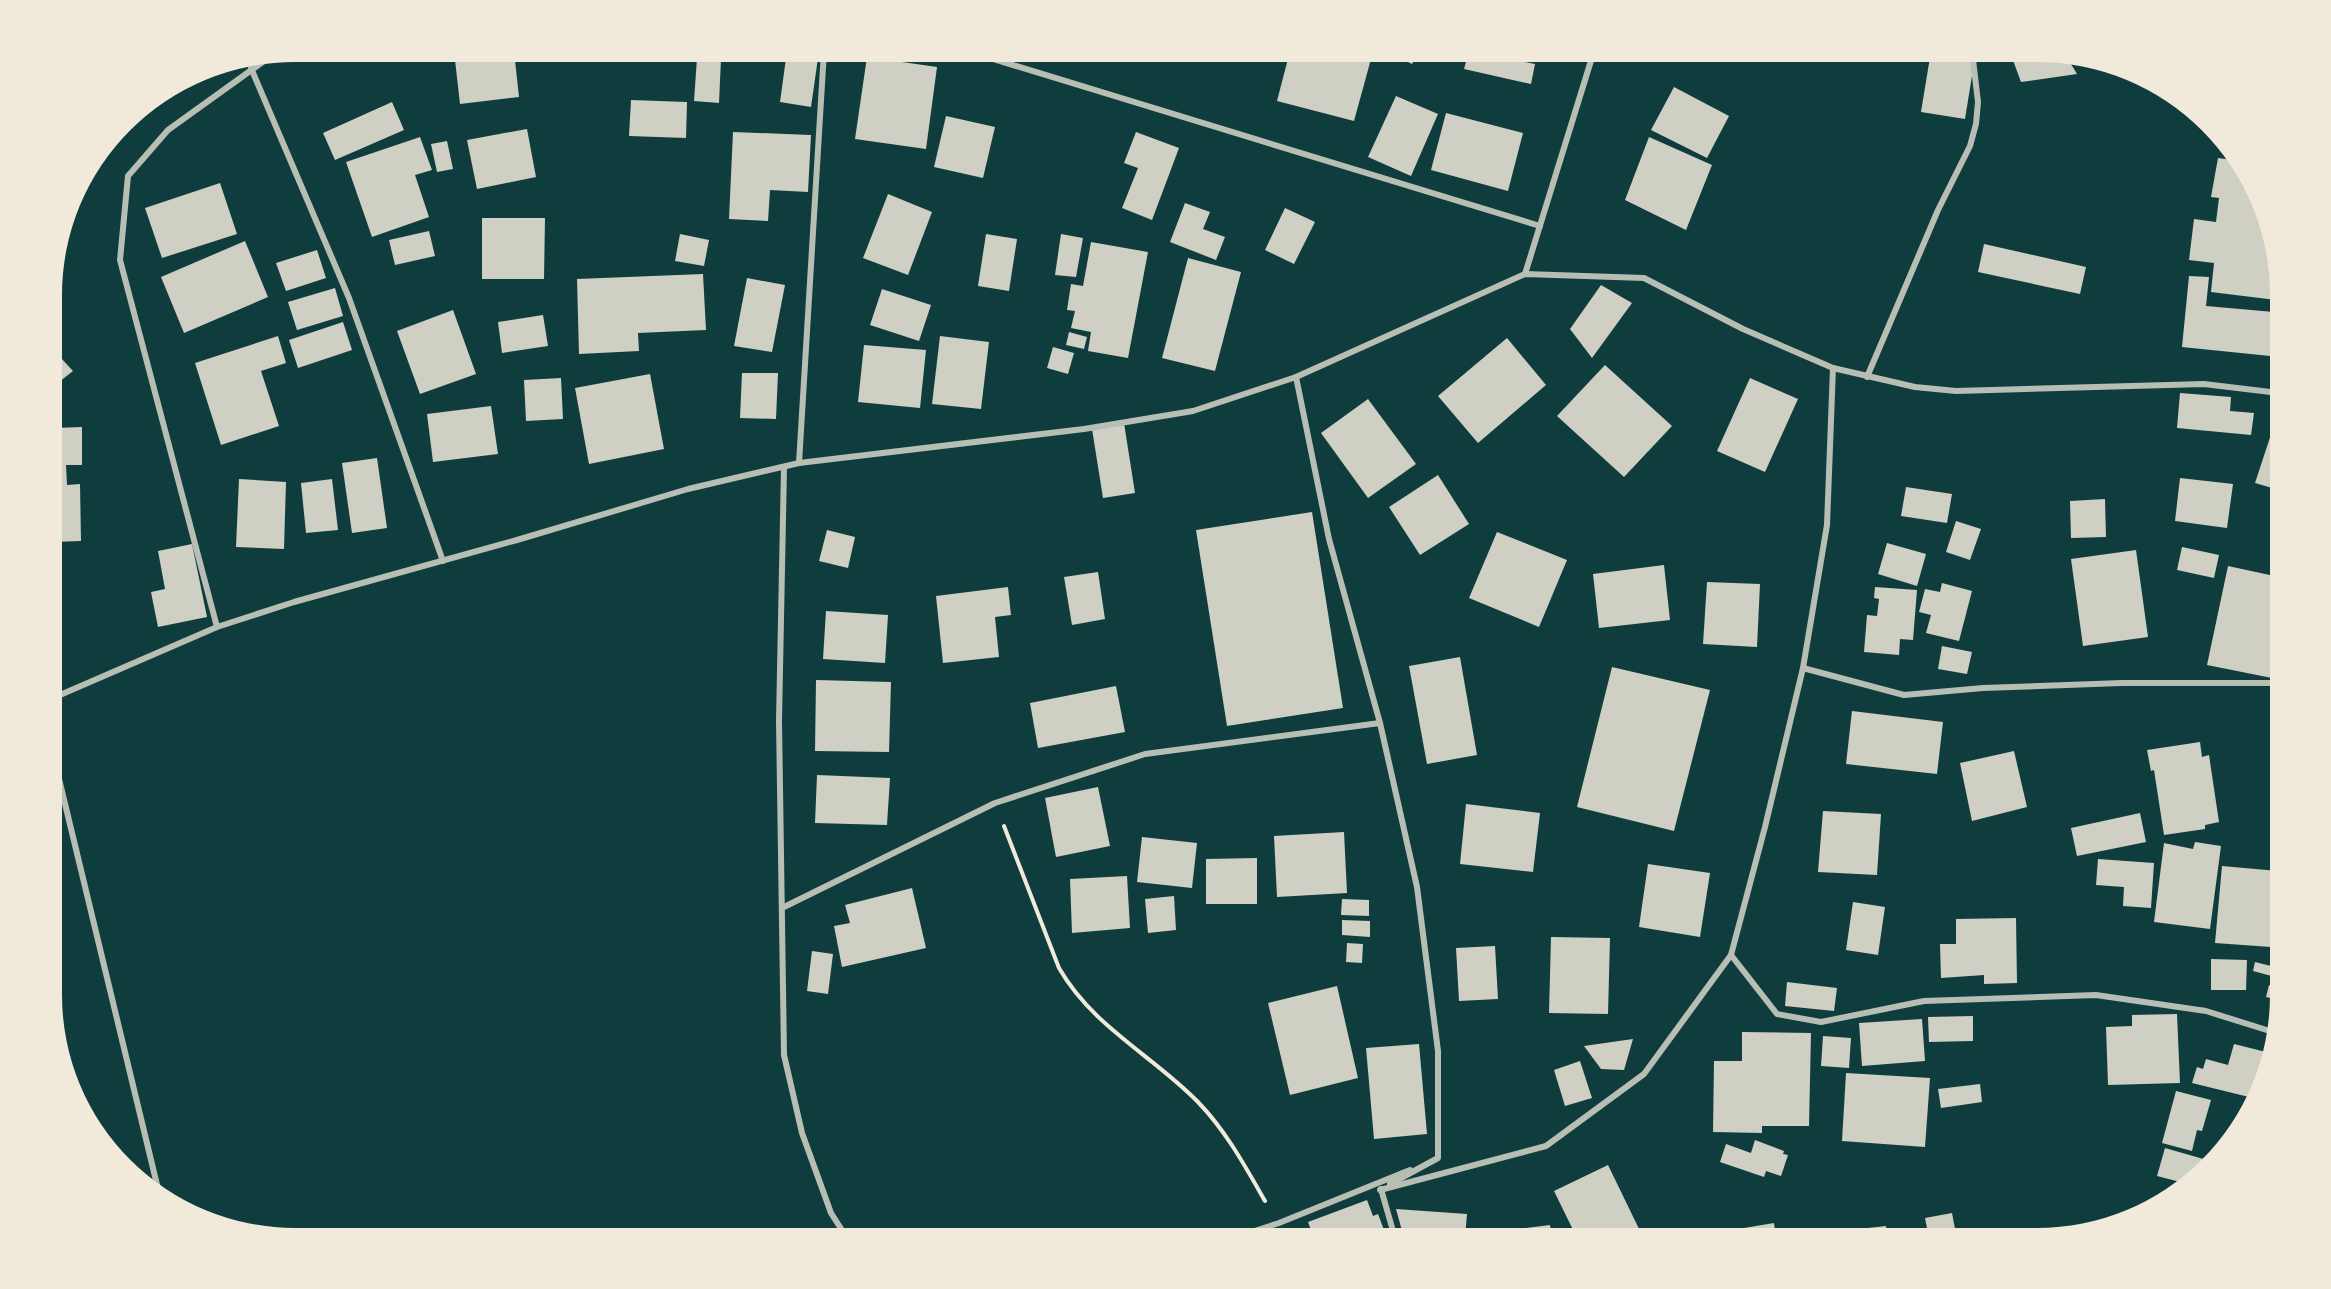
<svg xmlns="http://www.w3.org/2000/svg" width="2331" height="1289" viewBox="0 0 2331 1289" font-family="'DejaVu Sans',sans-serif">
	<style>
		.building { fill: #cfcfc3 }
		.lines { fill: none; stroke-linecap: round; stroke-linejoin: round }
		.path { stroke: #f1e9da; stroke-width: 4 }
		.minor { stroke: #b8beb3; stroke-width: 6 }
	</style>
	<rect width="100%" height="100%" fill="#0f3d3e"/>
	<g class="building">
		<path d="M454,51H514L519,97L460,104Z"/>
		<path d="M787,51H819L811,107L780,102Z"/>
		<path d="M1290,51H1340L1371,59L1354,121L1277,101Z"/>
		<path d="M1386,51H1419L1412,64Z"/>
		<path d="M1469,51L1535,64L1531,84L1464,69Z"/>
		<path d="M1931,51H1976L1965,119L1921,112Z"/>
		<path d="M2013,51H2037L2092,58V62L2071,64L2077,74L2021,82L2010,52Z"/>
		<path d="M867,57L937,67L926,149L855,139Z"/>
		<path d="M697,58L721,59L719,103L694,101Z"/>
		<path d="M1674,87L1729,116L1707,158L1651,130Z"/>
		<path d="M1396,96L1438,114L1411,176L1368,157Z"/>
		<path d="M631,100L687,102L686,138L629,136Z"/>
		<path d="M392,102L404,130L335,160L323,133Z"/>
		<path d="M1446,113L1523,133L1508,191L1431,170Z"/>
		<path d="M946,116L995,127L983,178L934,167Z"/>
		<path d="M527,129L536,177L477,189L467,140Z"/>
		<path d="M733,132L811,135L808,192L770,190L768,221L729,219Z"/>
		<path d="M1136,132L1179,148L1152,220L1122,208L1138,168L1124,163Z"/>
		<path d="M420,137L432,170L415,175L429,217L372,237L346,162Z"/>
		<path d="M1649,137L1712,165L1686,230L1625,200Z"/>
		<path d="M447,141L453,169L437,172L431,144Z"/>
		<path d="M2218,158L2240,161L2267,217L2279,277L2276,300L2211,292L2214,263L2189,260L2194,219L2216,222L2219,198L2211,197Z"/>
		<path d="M220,183L237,234L162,258L145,208Z"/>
		<path d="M888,194L932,212L908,275L863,258Z"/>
		<path d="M1185,203L1210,212L1203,229L1225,237L1216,260L1170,242Z"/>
		<path d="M1285,208L1315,222L1294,264L1265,250Z"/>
		<path d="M482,218H545L544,279H482Z"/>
		<path d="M429,231L435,256L395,265L389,240Z"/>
		<path d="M680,234L709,240L704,266L675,261Z"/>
		<path d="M986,234L1017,239L1009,291L978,286Z"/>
		<path d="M1061,234L1083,238L1076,277L1055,275Z"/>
		<path d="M245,241L268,297L184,333L161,277Z"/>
		<path d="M1091,242L1148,252L1128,358L1088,351L1091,332L1071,328L1075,311L1067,310L1071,284L1083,286Z"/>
		<path d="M1984,244L2086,267L2080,294L1978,272Z"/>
		<path d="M317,250L326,278L286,291L276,263Z"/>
		<path d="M1188,258L1241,272L1215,371L1162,358Z"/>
		<path d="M703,274L706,330L638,333L639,351L579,354L577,279Z"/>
		<path d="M2189,276L2209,277L2206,306L2274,312L2270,356L2182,347Z"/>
		<path d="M747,278L785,285L772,352L734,346Z"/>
		<path d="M1601,285L1632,303L1592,358L1570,329Z"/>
		<path d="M335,288L343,316L297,330L288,302Z"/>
		<path d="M882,289L931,305L919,341L870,325Z"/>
		<path d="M453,310L476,374L420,394L397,331Z"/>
		<path d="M543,315L548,346L502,353L498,322Z"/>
		<path d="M343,322L352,350L298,368L289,340Z"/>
		<path d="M1069,332L1087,337L1084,349L1066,345Z"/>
		<path d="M278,336L286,363L261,371L279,426L221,445L195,363Z"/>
		<path d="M940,336L989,342L981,409L932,404Z"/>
		<path d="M1507,338L1546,385L1478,443L1438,396Z"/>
		<path d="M864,345L926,350L920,408L858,402Z"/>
		<path d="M1053,347L1074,353L1068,374L1047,368Z"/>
		<path d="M61,358L73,371L59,382L53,375V364Z"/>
		<path d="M1605,365L1672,426L1624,477L1557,416Z"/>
		<path d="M742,373H778L776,419L740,418Z"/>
		<path d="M650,374L664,449L589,464L575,388Z"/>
		<path d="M561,378L563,419L526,421L524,380Z"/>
		<path d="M1750,378L1798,399L1765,472L1717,451Z"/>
		<path d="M2180,393L2231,397L2230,411L2254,413L2251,435L2177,428Z"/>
		<path d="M1368,399L1416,464L1368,498L1321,433Z"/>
		<path d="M491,406L498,454L433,462L427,414Z"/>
		<path d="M2279,410V490L2255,483Z"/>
		<path d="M1124,423L1135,493L1103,498L1092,429Z"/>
		<path d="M82,427V465H66L67,485L80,484L81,541L53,542V428Z"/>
		<path d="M377,458L387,528L352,533L342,463Z"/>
		<path d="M1438,475L1469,524L1420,555L1389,507Z"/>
		<path d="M2180,478L2233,484L2227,528L2175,521Z"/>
		<path d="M239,479L286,482L284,549L236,547Z"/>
		<path d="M332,479L338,530L306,533L301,483Z"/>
		<path d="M1906,487L1952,494L1947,523L1901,516Z"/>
		<path d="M2105,499L2106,537L2071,538L2070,501Z"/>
		<path d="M1312,512L1343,708L1227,726L1196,530Z"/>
		<path d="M1956,521L1981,529L1970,560L1946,552Z"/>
		<path d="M827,530L855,537L848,568L819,561Z"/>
		<path d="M1497,532L1567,560L1539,627L1469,598Z"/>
		<path d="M1887,543L1926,554L1917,586L1878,574Z"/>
		<path d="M192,544L207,617L158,627L151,592L165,589L158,551Z"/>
		<path d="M2279,545V567L2273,565Z"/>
		<path d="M2182,547L2219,555L2214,578L2177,570Z"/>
		<path d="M2136,550L2148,637L2083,646L2071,559Z"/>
		<path d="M1664,565L1670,620L1599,628L1593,574Z"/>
		<path d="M2228,566L2279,577V639L2272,678L2207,665Z"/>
		<path d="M1098,572L1105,619L1072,625L1064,577Z"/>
		<path d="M1707,582L1760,584L1757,647L1703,644Z"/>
		<path d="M1942,583L1972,591L1959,641L1926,633L1931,615L1919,612L1925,589L1940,592Z"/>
		<path d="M1008,587L1011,615L995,617L999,657L943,663L936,596Z"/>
		<path d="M1875,587L1917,590L1913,640L1900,639L1899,655L1864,652L1867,615L1877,616L1879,599L1874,598Z"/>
		<path d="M826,611L888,615L885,663L823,659Z"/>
		<path d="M1942,646L1972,652L1967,674L1938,669Z"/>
		<path d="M1460,657L1477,755L1427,764L1409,666Z"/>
		<path d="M1612,667L1710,690L1674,831L1577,807Z"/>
		<path d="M816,680L891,682L889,752L815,751Z"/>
		<path d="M1116,686L1125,732L1038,748L1030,703Z"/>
		<path d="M1852,711L1943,722L1937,774L1846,764Z"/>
		<path d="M2200,742L2202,757L2209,755L2219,822L2205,825V829L2164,835L2154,770L2151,771L2147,750Z"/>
		<path d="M2014,751L2027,807L1972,821L1960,763Z"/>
		<path d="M817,775L890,778L887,825L815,823Z"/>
		<path d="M1098,787L1110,846L1056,857L1045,798Z"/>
		<path d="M1466,804L1540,813L1533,872L1460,864Z"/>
		<path d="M1823,811L1881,814L1877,875L1818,872Z"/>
		<path d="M2140,813L2146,842L2077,856L2071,828Z"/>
		<path d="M1344,832L1347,893L1277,897L1274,836Z"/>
		<path d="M1142,837L1197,843L1192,888L1137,882Z"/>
		<path d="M2195,842L2221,846L2210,929L2154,922L2164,843L2193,849Z"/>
		<path d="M1257,858V904H1206V859Z"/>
		<path d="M2098,859L2154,863L2151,908L2123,906L2124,887L2096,885Z"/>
		<path d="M1648,864L1710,873L1700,937L1639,927Z"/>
		<path d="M2222,866L2278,871L2271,947L2215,943Z"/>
		<path d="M1127,876L1130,928L1072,933L1070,879Z"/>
		<path d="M912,888L926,948L842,967L834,926L850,923L845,905Z"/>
		<path d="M1174,896L1176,930L1148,933L1145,899Z"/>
		<path d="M1342,899L1369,900V916L1341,915Z"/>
		<path d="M1853,902L1885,907L1878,955L1846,950Z"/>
		<path d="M2016,918L2017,983L1984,984V975L1941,978L1940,944H1956V919Z"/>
		<path d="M1342,920L1370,921V937L1342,935Z"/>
		<path d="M1551,937L1610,938L1608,1014L1549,1013Z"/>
		<path d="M1347,943L1363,944L1362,963L1346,962Z"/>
		<path d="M1495,946L1498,999L1459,1001L1456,948Z"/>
		<path d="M812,951L833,954L828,994L807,991Z"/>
		<path d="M2211,959L2247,960L2246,990H2211Z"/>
		<path d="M2255,962L2279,968V978L2253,971Z"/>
		<path d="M1787,982L1837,988L1834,1011L1785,1006Z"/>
		<path d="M2269,985L2279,988V1000L2266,997Z"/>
		<path d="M1337,986L1358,1078L1290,1095L1268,1003Z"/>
		<path d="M2177,1014L2180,1083L2108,1085L2106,1027L2132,1026V1015Z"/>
		<path d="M1973,1016V1041L1929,1042L1928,1017Z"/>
		<path d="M1922,1019L1925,1061L1862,1066L1859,1023Z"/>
		<path d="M1742,1032L1811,1033L1809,1126H1762V1133L1713,1132L1714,1061H1742Z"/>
		<path d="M1823,1036L1851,1038L1849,1068L1821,1066Z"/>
		<path d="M1633,1039L1624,1070L1601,1069L1584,1046Z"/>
		<path d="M1419,1044L1427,1134L1374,1139L1366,1048Z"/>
		<path d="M2234,1044L2266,1052L2253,1098L2192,1083L2197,1067L2203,1069L2206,1059L2228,1065Z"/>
		<path d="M1580,1061L1592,1098L1565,1106L1554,1070Z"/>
		<path d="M1846,1073L1930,1078L1925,1147L1842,1141Z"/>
		<path d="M1980,1084L1982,1102L1941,1108L1938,1089Z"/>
		<path d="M2176,1091L2211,1100L2202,1131L2197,1130L2192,1151L2162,1143Z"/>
		<path d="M1755,1140L1784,1151L1783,1154L1788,1155L1781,1176L1766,1171L1764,1177L1720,1162L1726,1144L1751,1153Z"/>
		<path d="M2165,1148L2207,1160L2184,1183L2157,1176Z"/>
		<path d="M1608,1165L1642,1235L1577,1238L1554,1191Z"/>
		<path d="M1367,1200L1373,1216L1378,1214L1387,1238H1314L1308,1222Z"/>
		<path d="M1396,1209L1467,1214L1465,1238H1404Z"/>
		<path d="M1952,1213L1956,1234L1966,1232L1967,1238H1929L1925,1218Z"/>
		<path d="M1774,1223L1776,1238H1715L1714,1233Z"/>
		<path d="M1550,1225L1552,1238H1528L1526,1228Z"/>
		<path d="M1886,1226L1887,1238H1840V1231Z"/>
		<path d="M1507,1231L1508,1238H1479V1235Z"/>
	</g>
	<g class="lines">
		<path class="path" d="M1004,826L1059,968C1093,1027 1152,1055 1198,1102C1226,1131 1245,1166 1265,1201"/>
		<g class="minor">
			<path d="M967,51L1540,226"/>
			<path d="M251,68L349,298L443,561"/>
			<path d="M1525,274L1594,51"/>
			<path d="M1296,377L1329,539L1380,723L1417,887L1438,1051V1158L1390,1184"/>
			<path d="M1867,377L1938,210L1970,146L1976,124L1978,102L1972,51"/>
			<path d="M799,463L824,51"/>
			<path d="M784,467L779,721L784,1055L802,1133L831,1213L847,1238"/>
			<path d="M217,627L120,260L128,176L168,130L271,56"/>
			<path d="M1803,668L1904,695L1983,688L2122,683H2279"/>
			<path d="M53,698L217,627L294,602L517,540L688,489L799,463L1084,429L1193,411L1296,377L1525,274L1644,278L1743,329L1833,368L1915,387L1956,391L2204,384L2279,393"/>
			<path d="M53,754L159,1193"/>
			<path d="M784,907L995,803L1145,754L1380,723"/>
			<path d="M1731,955L1777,1014L1821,1022L1924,1001L2096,995L2206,1011L2273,1032"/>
			<path d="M1381,1189L1395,1238"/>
			<path d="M1380,1190L1546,1146L1644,1074L1731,955L1765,827L1803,668L1827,525L1833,368"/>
			<path d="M1233,1238L1279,1223L1410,1170"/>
		</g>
	</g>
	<path d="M0 0H2331V1289H0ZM295 62H2037A233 233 0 0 1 2270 295V995A233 233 0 0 1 2037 1228H295A233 233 0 0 1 62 995V295A233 233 0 0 1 295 62Z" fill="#f1e9da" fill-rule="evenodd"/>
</svg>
